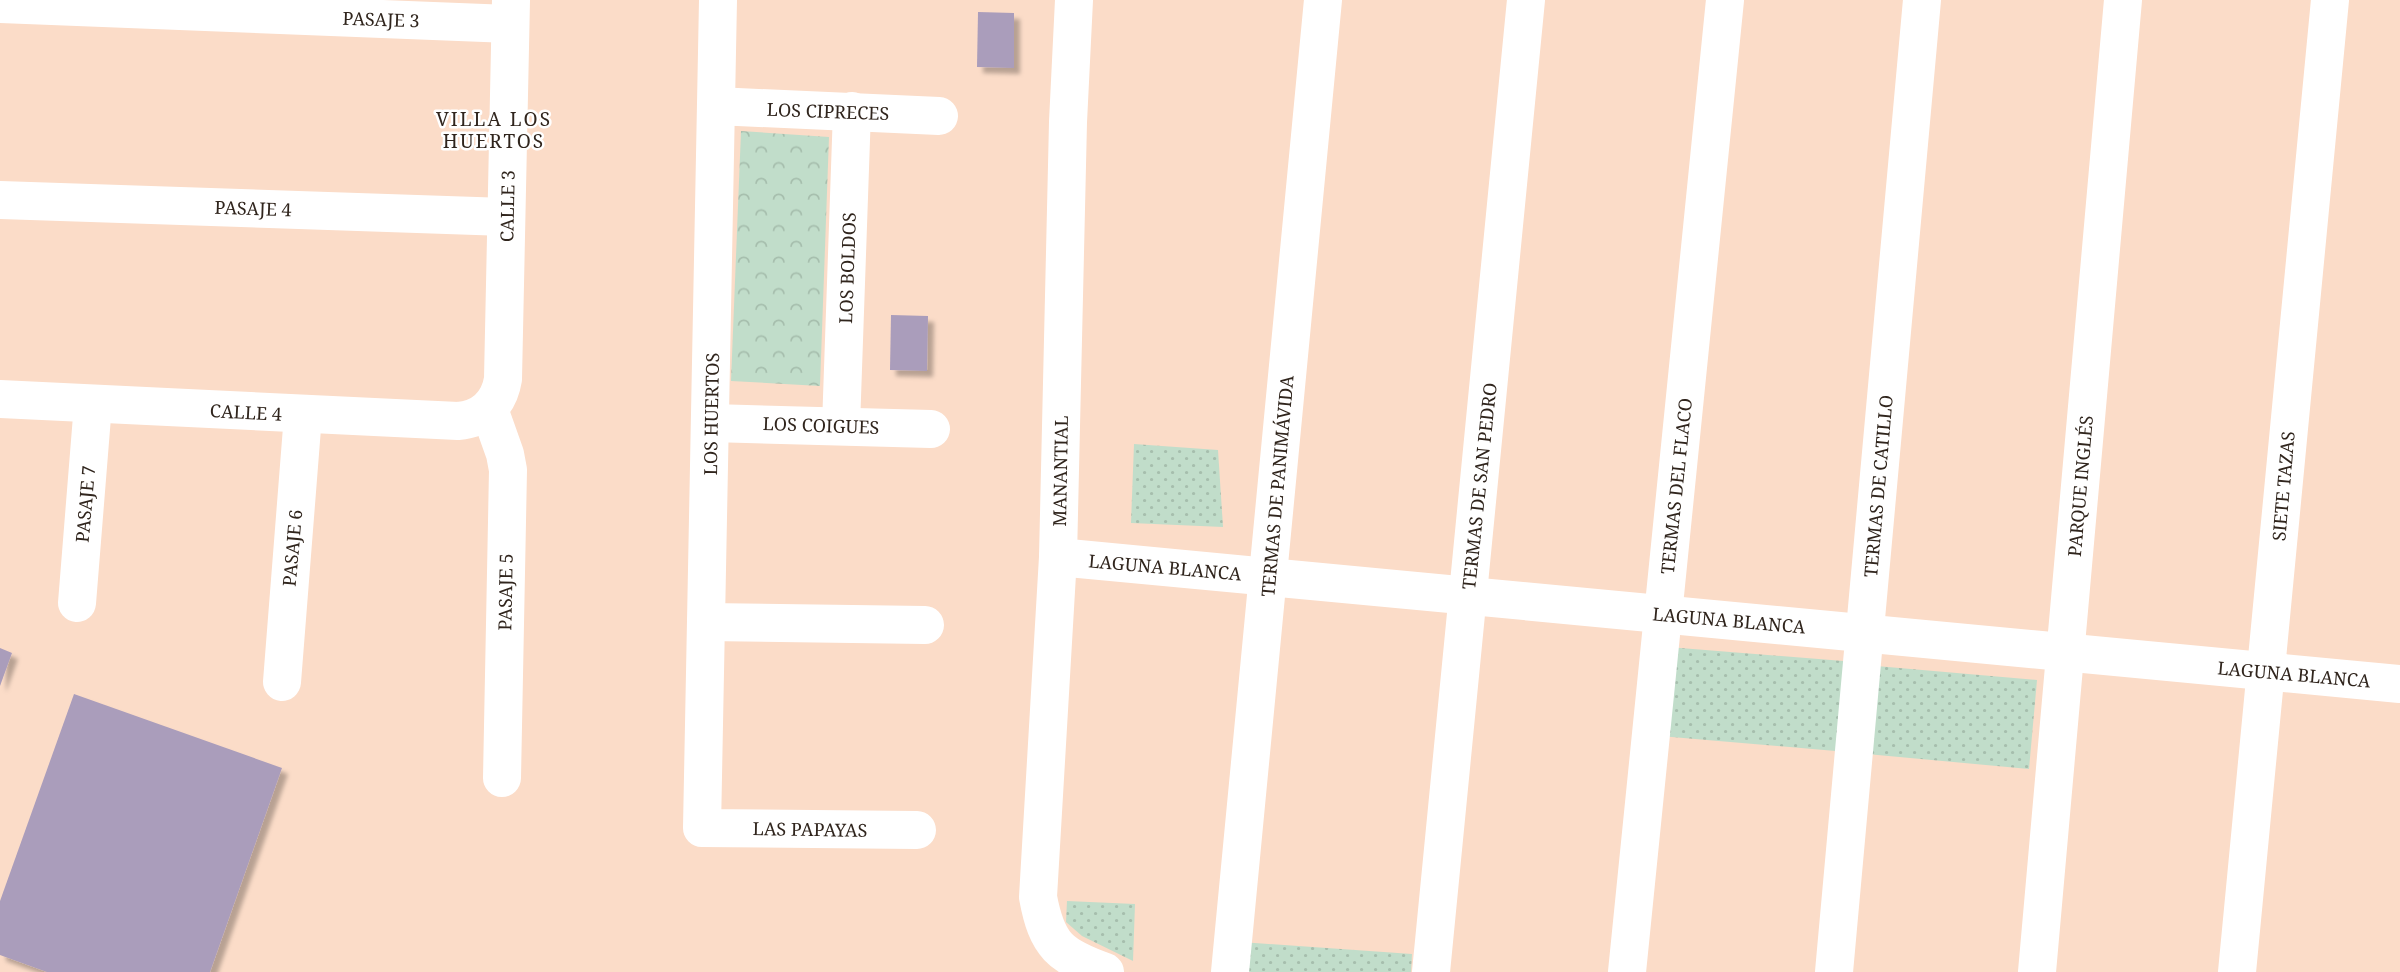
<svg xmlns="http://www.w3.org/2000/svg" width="2400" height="972" viewBox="0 0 2400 972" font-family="'Noto Serif',serif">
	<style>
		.grass { fill: url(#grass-dots) }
		.forest { fill: url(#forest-crowns) }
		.building { fill: #aa9dbb; filter: url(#shadow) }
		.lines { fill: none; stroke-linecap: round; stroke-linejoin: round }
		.minor { stroke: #fff; stroke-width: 38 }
		.labels { text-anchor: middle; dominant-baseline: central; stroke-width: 5; stroke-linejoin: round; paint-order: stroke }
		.street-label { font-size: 18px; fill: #30251d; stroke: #fff }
		.neighbourhood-label { font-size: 19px; letter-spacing: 2px; fill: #30251d; stroke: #fff }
	</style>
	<defs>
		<pattern id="grass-dots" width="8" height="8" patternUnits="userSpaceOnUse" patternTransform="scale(1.75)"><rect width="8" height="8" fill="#c1ddca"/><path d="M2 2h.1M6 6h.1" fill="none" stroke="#a6bead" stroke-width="1.8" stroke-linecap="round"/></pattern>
		<pattern id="forest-crowns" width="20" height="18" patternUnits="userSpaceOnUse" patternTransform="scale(1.75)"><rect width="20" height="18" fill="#c1ddca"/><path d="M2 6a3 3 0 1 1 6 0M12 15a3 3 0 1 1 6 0" fill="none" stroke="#a6bead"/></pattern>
		<filter id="shadow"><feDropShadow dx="6" dy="6" stdDeviation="2" flood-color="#0004"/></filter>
	</defs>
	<rect width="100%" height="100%" fill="#fbdcc8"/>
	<g class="grass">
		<path d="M1134,444L1218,450L1223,527L1131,523Z"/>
		<path d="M1668,647L1856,662L1847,752L1660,736Z"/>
		<path d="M1865,665L2037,680L2029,769L1856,753Z"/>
		<path d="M1067,901L1135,904L1133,961L1082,936L1066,922Z"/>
		<path d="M1241,942L1412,954L1411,972H1239Z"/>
	</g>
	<path class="forest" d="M741,131L829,137L820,386L731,381Z"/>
	<g class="building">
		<path d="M978,12L1014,13V68L977,67Z"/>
		<path d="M891,315L928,316L927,371L890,370Z"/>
		<path d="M0,648L12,653L0,686Z"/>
		<path d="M74,694L282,768L210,972H47L0,955V901Z"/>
	</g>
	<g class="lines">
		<g class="minor">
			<path d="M718,0L702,828L917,830"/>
			<path d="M1074,0L1068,122L1058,557L1038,897C1047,946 1060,956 1105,972"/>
			<path d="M0,4L510,24"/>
			<path d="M716,106L939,116"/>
			<path d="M0,200L506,217"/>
			<path d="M0,399L458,421C483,419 499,404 503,379L511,0"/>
			<path d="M489,409L505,454L508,470L502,778"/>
			<path d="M711,423L931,429"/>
			<path d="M841,426L852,111"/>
			<path d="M1058,557L2400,684"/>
			<path d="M77,603L93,404"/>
			<path d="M706,622L925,625"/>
			<path d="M282,682L303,415"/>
			<path d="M1230,972L1323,0"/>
			<path d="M1431,972L1526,0"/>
			<path d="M1627,972L1725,0"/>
			<path d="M1834,972L1922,0"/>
			<path d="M2037,972L2123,0"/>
			<path d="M2237,972L2330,0"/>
		</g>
	</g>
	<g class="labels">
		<g class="street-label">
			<text transform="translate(381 19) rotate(2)">PASAJE 3</text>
			<text transform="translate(828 111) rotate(2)">LOS CIPRECES</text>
			<text transform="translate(507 206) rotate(-89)">CALLE 3</text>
			<text transform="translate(253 208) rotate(2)">PASAJE 4</text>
			<text transform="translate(847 268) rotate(-88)">LOS BOLDOS</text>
			<text transform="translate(246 412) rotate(3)">CALLE 4</text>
			<text transform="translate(711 414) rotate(-89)">LOS HUERTOS</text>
			<text transform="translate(821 425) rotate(2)">LOS COIGUES</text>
			<text transform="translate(1060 471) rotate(-89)">MANANTIAL</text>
			<text transform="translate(1277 486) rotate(-85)">TERMAS DE PANIMÁVIDA</text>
			<text transform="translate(1479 486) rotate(-84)">TERMAS DE SAN PEDRO</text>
			<text transform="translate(1676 486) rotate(-84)">TERMAS DEL FLACO</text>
			<text transform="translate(1878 486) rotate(-85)">TERMAS DE CATILLO</text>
			<text transform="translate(2080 486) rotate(-85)">PARQUE INGLÉS</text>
			<text transform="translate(2283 486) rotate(-85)">SIETE TAZAS</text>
			<text transform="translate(85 504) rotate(-85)">PASAJE 7</text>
			<text transform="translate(292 548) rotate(-85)">PASAJE 6</text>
			<text transform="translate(1165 567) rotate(5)">LAGUNA BLANCA</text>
			<text transform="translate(505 592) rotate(-89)">PASAJE 5</text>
			<text transform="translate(1729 620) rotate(5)">LAGUNA BLANCA</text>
			<text transform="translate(2294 674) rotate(5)">LAGUNA BLANCA</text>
			<text transform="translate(810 829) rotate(1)">LAS PAPAYAS</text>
		</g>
		<g class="neighbourhood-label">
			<text x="494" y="119">VILLA LOS<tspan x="494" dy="22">HUERTOS</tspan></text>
		</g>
	</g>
</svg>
